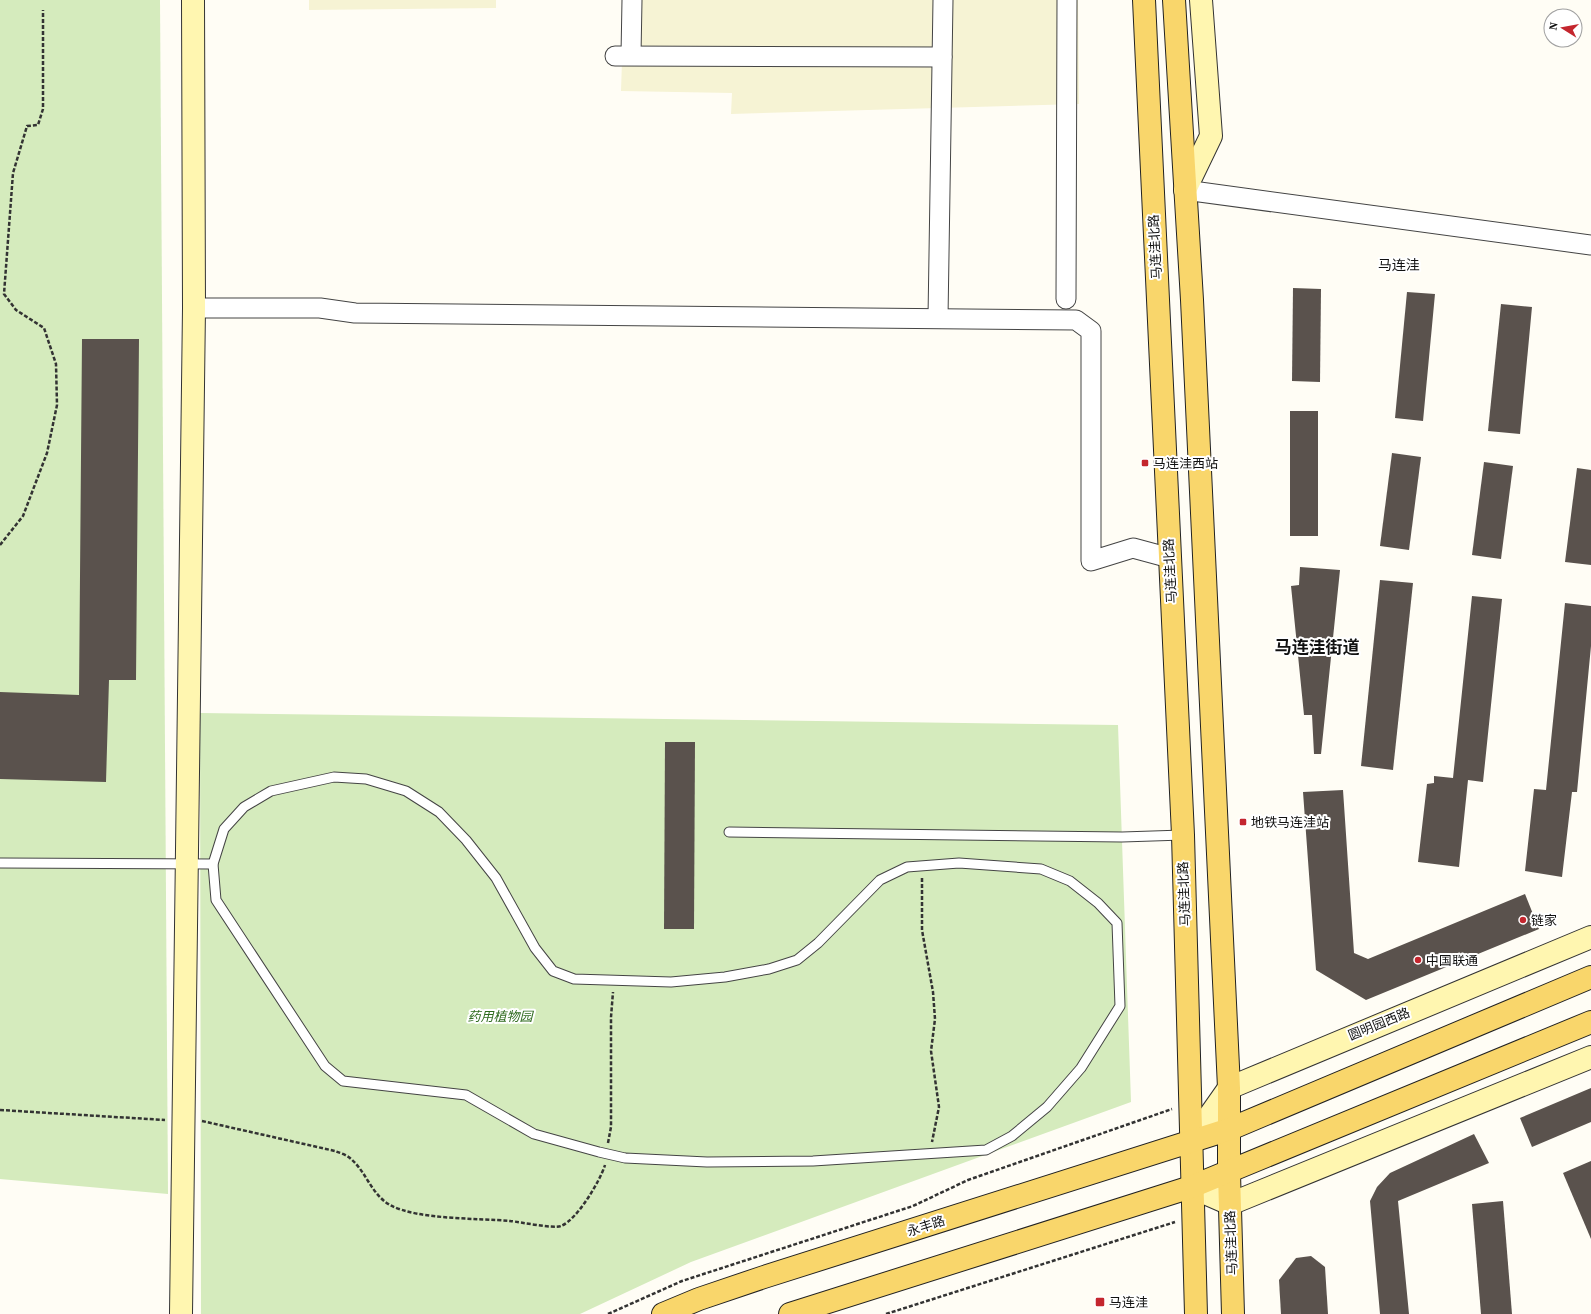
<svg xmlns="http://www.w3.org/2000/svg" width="1591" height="1314" viewBox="0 0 1591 1314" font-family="'Source Serif 4','Noto Sans SC',serif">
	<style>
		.farmland { fill: #f6f3d4 }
		.green { fill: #d5ebbd }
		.building { fill: #5a524d }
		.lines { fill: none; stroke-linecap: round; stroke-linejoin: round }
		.lane-casing { stroke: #444; stroke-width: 11 }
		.street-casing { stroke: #444; stroke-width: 21 }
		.secondary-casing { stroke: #333; stroke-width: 24 }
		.primary-casing { stroke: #222; stroke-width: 24 }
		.path { stroke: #333; stroke-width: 2.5; stroke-dasharray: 4 2; stroke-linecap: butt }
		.lane { stroke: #fff; stroke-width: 9 }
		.street { stroke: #fff; stroke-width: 19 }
		.secondary { stroke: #fff6b0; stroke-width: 22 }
		.primary { stroke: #f9d66b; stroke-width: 22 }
		.poi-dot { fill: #c4262e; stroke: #fff; stroke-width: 1.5 }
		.labels { text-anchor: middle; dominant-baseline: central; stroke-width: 4; stroke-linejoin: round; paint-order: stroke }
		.street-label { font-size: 13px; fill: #111; stroke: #fff }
		.poi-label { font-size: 13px; fill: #111; stroke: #fff; text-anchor: start }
		.park-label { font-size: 13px; font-style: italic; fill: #2f6b1f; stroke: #fff }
		.neighbourhood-label { font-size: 14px; fill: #111; stroke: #fff }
		.district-label { font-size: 17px; font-weight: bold; fill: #111; stroke: #fff }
	</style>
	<rect width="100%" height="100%" fill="#fffdf5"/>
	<g class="farmland">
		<path d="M309,0H496V8L309,10Z"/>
		<path d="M624,0H1078L1079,104L731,114L732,93L621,91Z"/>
	</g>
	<g class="green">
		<path d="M0,0H160L168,1194L0,1179Z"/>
		<path d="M200,713L1118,725L1131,1102L691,1262L580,1314H201Z"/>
	</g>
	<g class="building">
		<path d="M1293,288L1321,289L1320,382L1292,381Z"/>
		<path d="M1407,292L1435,294L1423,421L1395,418Z"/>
		<path d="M1501,304L1532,307L1520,434L1488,431Z"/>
		<path d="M82,339H139L136,680H109L106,782L0,779V692L79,695Z"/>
		<rect x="1290" y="411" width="28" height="125"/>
		<path d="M1392,453L1421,457L1409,550L1380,546Z"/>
		<path d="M1484,462L1513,466L1501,559L1472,555Z"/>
		<path d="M1577,468L1591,470V565L1565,562Z"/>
		<path d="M1300,567L1340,570L1321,754H1314L1312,715H1304L1291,586L1299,585Z"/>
		<path d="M1380,580L1413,583L1393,770L1361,766Z"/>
		<path d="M1472,596L1502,599L1483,782L1468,780L1459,867L1418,862L1427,784L1434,783V776L1453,778Z"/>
		<path d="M1565,603L1591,606V646L1577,792H1572L1562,877L1525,871L1534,789L1546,790Z"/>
		<path d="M665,742H695L694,929H664Z"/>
		<path d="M1343,790L1354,953L1368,959L1525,894L1539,929L1366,1000L1316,970L1303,792Z"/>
		<path d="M1591,1088V1122L1532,1147L1520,1118Z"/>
		<path d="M1474,1134L1489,1163L1398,1201L1409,1314H1380L1370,1201L1377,1187L1390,1173Z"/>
		<path d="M1591,1161V1239L1563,1173Z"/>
		<path d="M1503,1201L1512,1314H1481L1472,1204Z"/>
		<path d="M1311,1256L1325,1267L1328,1314H1281L1279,1280L1296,1258Z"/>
	</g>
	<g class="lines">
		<g class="lane-casing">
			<g id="lane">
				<path d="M334,777L366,779L406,791L439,812L466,840L496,878L535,948L553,971L574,979L671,982L725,977L769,969L797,960L818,943L880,880L907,867L959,863L1041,869L1070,881L1098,903L1117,923L1120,1006L1081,1068L1047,1107L1012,1136L986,1150L813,1161L707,1162L625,1158L599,1152L534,1134L466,1095L343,1081L325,1066L216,900L213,864L224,829L244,807L271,791Z"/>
				<path d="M729,832L1122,837L1183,835"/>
				<path d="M0,863L213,864"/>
			</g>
		</g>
		<g class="street-casing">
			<g id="street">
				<path d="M631,55L632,0"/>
				<path d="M615,56L942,57"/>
				<path d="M1185,190L1591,245"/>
				<path d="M1066,299L1067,0"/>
				<path d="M194,308H320L355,313L1076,320L1091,331V561L1133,548L1170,558"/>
				<path d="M938,318L943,0"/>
			</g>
		</g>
		<g class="secondary-casing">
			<g id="secondary">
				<path d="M1185,190L1211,136L1201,0"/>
				<path d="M1191,1142L1229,1088L1591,937"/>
				<path d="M1191,1187L1230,1204L1591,1057"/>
				<path d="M181,1314L194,308L193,0"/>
			</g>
		</g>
		<g class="primary-casing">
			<g id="primary">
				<path d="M1144,0L1183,835L1196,1314"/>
				<path d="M1174,0L1192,300L1229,1088V1173L1233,1314"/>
				<path d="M663,1314L699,1299L764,1277L1230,1129L1591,977"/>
				<path d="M790,1314L1191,1187L1591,1022"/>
			</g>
		</g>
		<g class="path">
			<path d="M0,545L23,516L47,453L57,405L56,364L44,328L16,310L4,294L13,173L27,126L38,125L43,109V10"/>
			<path d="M922,878V930L933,992L935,1019L931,1051L939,1107L932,1142"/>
			<path d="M0,1110L165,1120"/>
			<path d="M202,1121L335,1151C340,1153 347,1155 351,1159C367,1173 371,1194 390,1205C418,1220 478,1218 510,1221C521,1222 553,1229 561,1226C577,1220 600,1181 605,1165"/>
			<path d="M608,1143L611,1127V1017L613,992"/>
			<path d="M608,1314L682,1281L913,1206L968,1180L1172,1109"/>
			<path d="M886,1314L1175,1222"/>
		</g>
		<use href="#lane" class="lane"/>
		<use href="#street" class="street"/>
		<use href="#secondary" class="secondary"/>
		<use href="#primary" class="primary"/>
	</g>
	<g class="poi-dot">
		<rect x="1141" y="459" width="8" height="8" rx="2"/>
		<rect x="1239" y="818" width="8" height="8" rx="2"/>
		<circle cx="1523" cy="920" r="4"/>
		<circle cx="1418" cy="960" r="4"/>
		<rect x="1095" y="1297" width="10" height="10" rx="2"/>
	</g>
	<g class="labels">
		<g class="street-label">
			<text transform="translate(1155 247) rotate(-93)">马连洼北路</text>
			<text transform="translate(1170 571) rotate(-93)">马连洼北路</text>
			<text transform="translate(1184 894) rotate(-92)">马连洼北路</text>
			<text transform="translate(1379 1024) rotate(-22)">圆明园西路</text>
			<text transform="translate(926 1226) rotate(-18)">永丰路</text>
			<text transform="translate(1231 1243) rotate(-92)">马连洼北路</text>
		</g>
		<g class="poi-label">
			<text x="1153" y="463">马连洼西站</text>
			<text x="1251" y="822">地铁马连洼站</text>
			<text x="1531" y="920">链家</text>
			<text x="1426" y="960">中国联通</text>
			<text x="1109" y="1302">马连洼</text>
		</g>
		<g class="park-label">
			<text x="500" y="1016">药用植物园</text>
		</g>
		<g class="neighbourhood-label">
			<text x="1399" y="265">马连洼</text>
		</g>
		<g class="district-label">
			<text x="1317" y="647">马连洼街道</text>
		</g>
	</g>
	<g transform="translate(1563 28) rotate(281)"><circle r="19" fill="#ffffff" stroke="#a0a0a0"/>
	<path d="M0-3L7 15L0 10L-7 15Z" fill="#c4262e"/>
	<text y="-6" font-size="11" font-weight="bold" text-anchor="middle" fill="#111111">N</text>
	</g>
</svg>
